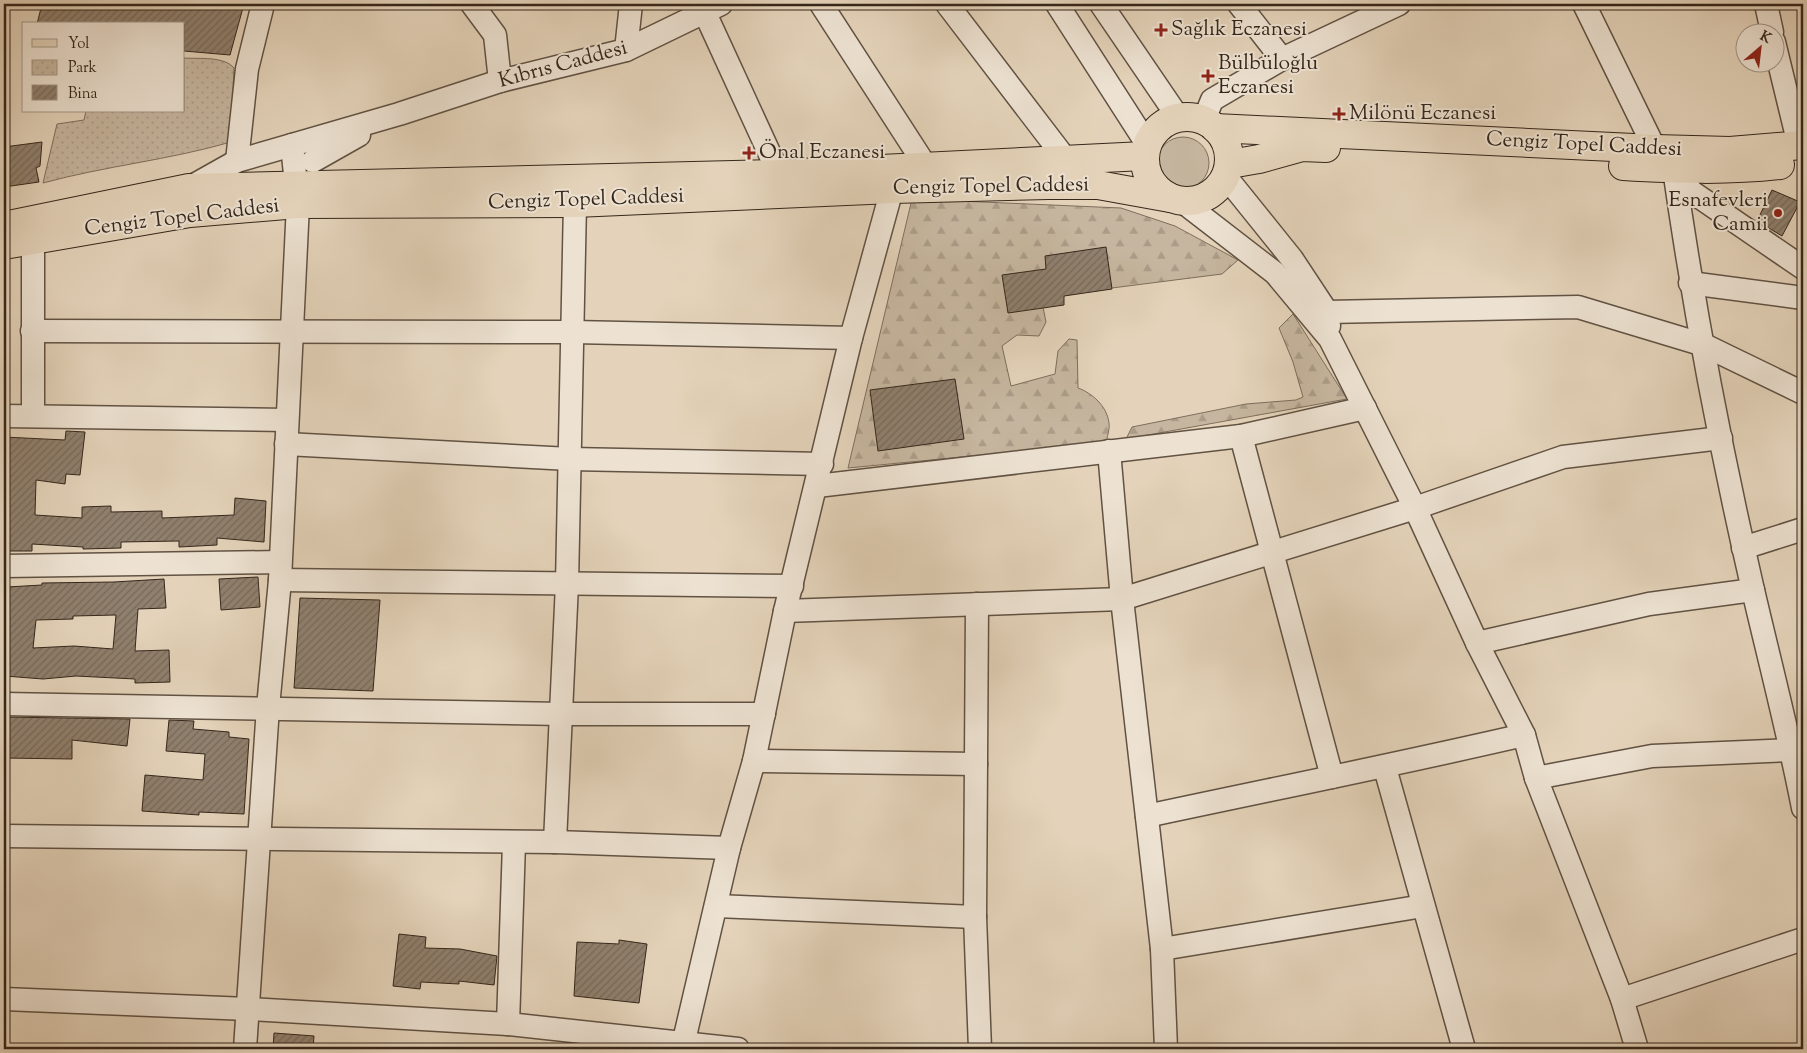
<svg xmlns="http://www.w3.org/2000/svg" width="1807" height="1053" viewBox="0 0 1807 1053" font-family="'Sorts Mill Goudy',serif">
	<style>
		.green { fill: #c6b69f; stroke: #7e6e5d }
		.forest { fill: url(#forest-firs); stroke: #7e6e5d }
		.park { fill: url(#park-dots); stroke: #7e6e5d }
		.building { fill: url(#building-hatch); stroke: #35271b; fill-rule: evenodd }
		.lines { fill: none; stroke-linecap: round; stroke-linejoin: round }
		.minor-casing { stroke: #615243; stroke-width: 25 }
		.major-casing { stroke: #35271b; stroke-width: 30 }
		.minor { stroke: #ede2d2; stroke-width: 22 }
		.major { stroke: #e4d3ba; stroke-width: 28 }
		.poi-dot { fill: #8f2418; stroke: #ede2d2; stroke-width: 2 }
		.labels { text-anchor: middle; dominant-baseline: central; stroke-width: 4; stroke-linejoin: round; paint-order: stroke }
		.poi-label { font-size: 21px; fill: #35271b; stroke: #ede2d2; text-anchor: start }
		.street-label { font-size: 21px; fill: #35271b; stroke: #ede2d2 }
	</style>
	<defs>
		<pattern id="forest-firs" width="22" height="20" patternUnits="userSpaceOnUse" patternTransform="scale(1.25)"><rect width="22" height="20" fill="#c6b69f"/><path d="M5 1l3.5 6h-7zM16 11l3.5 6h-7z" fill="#ab9c88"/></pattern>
		<pattern id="park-dots" width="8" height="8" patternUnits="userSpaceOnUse" patternTransform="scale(1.25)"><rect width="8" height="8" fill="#c6b69f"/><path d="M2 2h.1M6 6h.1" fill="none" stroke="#ab9c88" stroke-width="1.8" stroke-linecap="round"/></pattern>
		<pattern id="building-hatch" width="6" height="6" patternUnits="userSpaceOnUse" patternTransform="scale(1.25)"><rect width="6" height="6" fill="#90806e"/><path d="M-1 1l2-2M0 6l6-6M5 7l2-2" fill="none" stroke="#76695a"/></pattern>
	</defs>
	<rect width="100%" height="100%" fill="#e4d3ba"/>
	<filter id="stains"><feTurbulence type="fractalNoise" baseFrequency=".004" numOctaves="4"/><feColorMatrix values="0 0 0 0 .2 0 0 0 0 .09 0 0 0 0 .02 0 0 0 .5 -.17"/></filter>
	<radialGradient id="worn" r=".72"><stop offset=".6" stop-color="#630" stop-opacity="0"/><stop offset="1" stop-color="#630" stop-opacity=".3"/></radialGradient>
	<circle class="green" cx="1183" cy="163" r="26"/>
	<g class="forest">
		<path d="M912,199L1121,208L1175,226L1238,260L1222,274L1041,297L1046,322L1039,336L1017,335L1002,346L1011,386L1055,374L1058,351L1069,339L1077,340L1078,388C1092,393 1107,406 1109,423C1110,429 1107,437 1106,443L848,468Z"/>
		<path d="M1293,314L1347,399L1126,439L1132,427L1246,404L1296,400L1303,397L1293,362L1279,328Z"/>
	</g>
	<path class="park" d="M184,58C199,59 224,56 234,68L231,142C169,160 105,166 43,183L57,124L84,120L86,111H184Z"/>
	<g class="building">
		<path d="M42,4H244L230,55L184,51V24H37Z"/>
		<path d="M42,142L40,166L36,168L39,182L4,187V147Z"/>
		<path d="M1772,190L1800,202L1782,236L1757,221Z"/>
		<path d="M1106,247L1112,289L1064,296V305L1008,313L1002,275L1046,269L1045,256Z"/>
		<path d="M955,379L964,439L878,451L870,390Z"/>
		<path d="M66,431L85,432L80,475L66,474L65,484L36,480L35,515L82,518V507L111,506V512L162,511V518L234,515L235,498L266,501L264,542L217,538V545L179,547V541L121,542V548L83,549V547L32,544V551H4V437L65,440Z"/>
		<path d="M258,577L260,607L221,610L219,579Z"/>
		<path d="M164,579L166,608L138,609L135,651L169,650L170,682L135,683V679L76,676L43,679L5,676L7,640H9L7,587L42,585V583L114,582ZM116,615L113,649L74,646L33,648L36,620L73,619V616Z"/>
		<path d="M300,598L380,600L373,691L294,688Z"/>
		<path d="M4,717L130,719L127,746L72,740V759L4,758Z"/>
		<path d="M169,720L194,721L193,729L229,732V737L249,739L244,814L199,812V815L142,811L145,775L203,780L205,754L166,751Z"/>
		<path d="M399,934L426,937L425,948L460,949L497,956L494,985L459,981V984L421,982L420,989L393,986Z"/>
		<path d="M619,940L647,944L639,1003L574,996L577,942L619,944Z"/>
		<path d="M274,1033L314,1036L313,1049H273Z"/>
	</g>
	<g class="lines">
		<g class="minor-casing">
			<g id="minor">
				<path d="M472,4L495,35L500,81"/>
				<path d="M821,4L927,168"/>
				<path d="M947,4L1067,161"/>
				<path d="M1057,4L1147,144"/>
				<path d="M1101,4L1178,117"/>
				<path d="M1239,4L1282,59"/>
				<path d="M1584,4L1655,149"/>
				<path d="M1766,4L1772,32"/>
				<path d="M705,13L779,174"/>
				<path d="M1774,42L1799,145"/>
				<path d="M626,50L631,4"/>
				<path d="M1204,120L1212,100L1282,59L1399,4"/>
				<path d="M237,161L247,69L263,4"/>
				<path d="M313,161L359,135"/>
				<path d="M1674,169C1694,310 1721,451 1753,590C1770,663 1789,735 1803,808"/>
				<path d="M1674,169L1692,192L1803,268"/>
				<path d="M1226,177L1292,259L1327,312L1329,326"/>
				<path d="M189,188L237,161L399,114L500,81L626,50L721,4"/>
				<path d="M1183,202L1275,273L1330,339L1415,508L1477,643L1524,735L1536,778L1622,999L1637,1049"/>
				<path d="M33,239V415"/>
				<path d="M1690,283L1803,298"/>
				<path d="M1327,312L1578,307L1704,345L1803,393"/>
				<path d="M32,331L573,332L851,338"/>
				<path d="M4,416L287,420"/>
				<path d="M1241,436L1332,777"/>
				<path d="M286,444L570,459L822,464"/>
				<path d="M1109,451L1122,599L1162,949L1166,1049"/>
				<path d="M817,486L1241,436L1365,408"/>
				<path d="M1743,548L1803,529"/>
				<path d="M4,566L280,562"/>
				<path d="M280,580L792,586"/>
				<path d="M977,604L975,917L980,1049"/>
				<path d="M785,611L1122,599L1415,508L1563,457L1721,438"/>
				<path d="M1477,643L1649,604L1753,590"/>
				<path d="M4,704L562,714H764"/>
				<path d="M754,761L976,764"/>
				<path d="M1385,768L1464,1049"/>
				<path d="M1536,778L1652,756L1792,750"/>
				<path d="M1147,816C1273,789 1399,764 1524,735"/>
				<path d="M4,836L555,842L729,848"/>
				<path d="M555,842L567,584L575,203"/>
				<path d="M716,906L975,917"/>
				<path d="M1162,949L1423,906"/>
				<path d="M4,999L248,1009L508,1024L738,1049"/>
				<path d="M1622,999L1803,939"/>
				<path d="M508,1024L514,843"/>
				<path d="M245,1049L268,707L280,580L298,204L292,145"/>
				<path d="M682,1049L729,848L754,761L785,611L851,338L892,189"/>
			</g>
		</g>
		<g class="major-casing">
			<g id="major">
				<circle cx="1187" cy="159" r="42"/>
				<path d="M1215,128L1655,149L1730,151L1803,145"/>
				<path d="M1230,164L1259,159L1302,147L1326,148"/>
				<path d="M1623,166C1676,169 1728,171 1780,165"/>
				<path d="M4,226L189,188L779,174L1144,156"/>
				<path d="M4,245L190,213L298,204L575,203L892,189L1048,185H1098L1170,198"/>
			</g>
		</g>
		<use href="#minor" class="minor"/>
		<use href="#major" class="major"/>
	</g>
	<g class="poi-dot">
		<path d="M1158.5 22.5h5v5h5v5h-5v5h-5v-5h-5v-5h5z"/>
		<path d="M1205.5 68.5h5v5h5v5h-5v5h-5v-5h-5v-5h5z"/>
		<path d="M1336.5 106.5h5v5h5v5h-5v5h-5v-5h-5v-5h5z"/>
		<path d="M746.5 145.5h5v5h5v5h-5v5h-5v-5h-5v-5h5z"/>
		<circle cx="1778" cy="213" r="5"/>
	</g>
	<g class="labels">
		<g class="poi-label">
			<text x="1171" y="30">Sağlık Eczanesi</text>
			<text x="1218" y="64">Bülbüloğlu<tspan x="1218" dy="24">Eczanesi</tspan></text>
			<text x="1349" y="114">Milönü Eczanesi</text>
			<text x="759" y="153">Önal Eczanesi</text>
			<text x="1768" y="201" text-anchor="end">Esnafevleri<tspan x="1768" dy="24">Camii</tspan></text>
		</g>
		<g class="street-label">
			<text transform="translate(563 65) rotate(-15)">Kıbrıs Caddesi</text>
			<text transform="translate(1584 145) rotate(3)">Cengiz Topel Caddesi</text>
			<text transform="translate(991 187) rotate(-1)">Cengiz Topel Caddesi</text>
			<text transform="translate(586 200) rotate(-2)">Cengiz Topel Caddesi</text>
			<text transform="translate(182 218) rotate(-7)">Cengiz Topel Caddesi</text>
		</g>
	</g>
	<rect width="1807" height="1053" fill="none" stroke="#e4d3ba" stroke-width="20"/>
	<rect x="5" y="5" width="1797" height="1043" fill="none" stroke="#35271b" stroke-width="2.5"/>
	<rect x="10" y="10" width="1787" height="1033" fill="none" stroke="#35271b"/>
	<rect x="22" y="22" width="162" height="90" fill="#ede2d2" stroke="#a39789"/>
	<rect x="32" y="39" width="25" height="8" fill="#e4d3ba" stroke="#a39789"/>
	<text x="68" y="48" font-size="15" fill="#35271b">Yol</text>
	<rect x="32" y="60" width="25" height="15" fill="url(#park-dots)" stroke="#a39789"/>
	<text x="68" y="72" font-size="15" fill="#35271b">Park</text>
	<rect x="32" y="85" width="25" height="15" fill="url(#building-hatch)" stroke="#a39789"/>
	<text x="68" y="98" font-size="15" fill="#35271b">Bina</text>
	<g transform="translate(1760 48) rotate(28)"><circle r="24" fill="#ede2d2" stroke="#a39789"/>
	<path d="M0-4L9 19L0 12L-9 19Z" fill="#8f2418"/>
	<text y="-8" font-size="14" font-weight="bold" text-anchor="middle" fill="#35271b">K</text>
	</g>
	<rect width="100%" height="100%" filter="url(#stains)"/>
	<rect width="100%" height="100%" fill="url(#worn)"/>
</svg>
